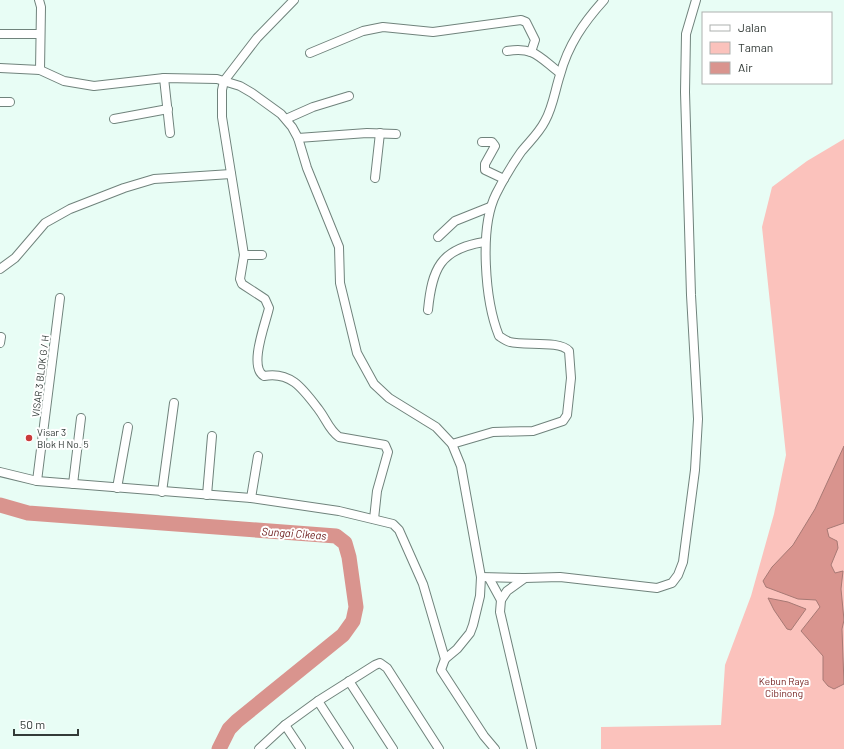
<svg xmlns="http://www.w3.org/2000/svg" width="844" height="749" viewBox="0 0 844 749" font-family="Barlow,sans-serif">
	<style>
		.green { fill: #fbc2bc }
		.water { fill: #d9948e; stroke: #a77974 }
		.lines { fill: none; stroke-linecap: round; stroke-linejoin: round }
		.river { stroke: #d9948e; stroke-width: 15 }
		.street-casing { stroke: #70837c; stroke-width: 10 }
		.street { stroke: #fff; stroke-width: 8 }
		.poi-dot { fill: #ca3b3b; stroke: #fff; stroke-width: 1.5 }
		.labels { text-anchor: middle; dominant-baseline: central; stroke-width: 4; stroke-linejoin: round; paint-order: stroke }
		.street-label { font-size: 10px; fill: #333b38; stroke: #fff }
		.poi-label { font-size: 10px; fill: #333b38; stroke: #fff; text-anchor: start }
		.park-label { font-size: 10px; fill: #782625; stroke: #fff }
		.water-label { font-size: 11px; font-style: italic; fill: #6a1919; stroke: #fff }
	</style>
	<rect width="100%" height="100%" fill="#e8fdf5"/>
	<path class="green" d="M844,139V749H601V727L721,725L725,665L751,596L774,514L786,455L762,227L772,187L807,161Z"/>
	<g class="water">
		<path d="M844,446V523L827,529L829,537L837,541L838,548L831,565L835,573L843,571L841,589L844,620L842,629L844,684L834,689L828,686L823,680V656L801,631L820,607L816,600L798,599L766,587L763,581L772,567L793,545L815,509Z"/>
		<path d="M768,598L788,602L806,609L791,630L787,629L774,610Z"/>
	</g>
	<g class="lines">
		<path class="river" d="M0,505L28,513L336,536L345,543L349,557L356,607L353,621L343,635L237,721L229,729L219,749"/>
		<g class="street-casing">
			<g id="street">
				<path d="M39,0L41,7L40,70"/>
				<path d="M294,0L257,38L224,81L222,90V117L242,242L244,255L240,279L242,284L265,299L269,308C266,322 248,367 264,376C291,371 303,389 319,410C326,419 329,430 339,437L385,445L388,452L377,491L374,519"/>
				<path d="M0,34H40"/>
				<path d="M507,51C534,46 540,58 560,73"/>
				<path d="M310,53L363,31L383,27L433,32L521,20L526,22L535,40L531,52"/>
				<path d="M0,68L40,70L64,81L94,86L164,78L217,79L240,86L252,93L281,114L292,127L298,138L307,168L339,247L340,283L357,353L374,384L389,398L436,427L452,444L461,466L481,577L480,596L473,625L470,633L457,649L445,659L441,670L484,736L495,749"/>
				<path d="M164,78L170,133"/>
				<path d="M0,102H10"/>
				<path d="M114,119L168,109"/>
				<path d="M286,119L313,107L349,96"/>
				<path d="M298,138L367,133L396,134"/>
				<path d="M482,142H492L495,146L485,164V170L504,179"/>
				<path d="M375,178L380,133"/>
				<path d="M438,237L455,221L490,207"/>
				<path d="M244,255H262"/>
				<path d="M0,269L15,258L45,223L70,209L124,188L154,179L231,174"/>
				<path d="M428,310C432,269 440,249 484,242"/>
				<path d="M0,343L1,337"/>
				<path d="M452,444L493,432L533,431L563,421L567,415L571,378L569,351C560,340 524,346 510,342C506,341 502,338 499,336C485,301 479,228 496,194C503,180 512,165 521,152C529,142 539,133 545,121C553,107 555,90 560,75C568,45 584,22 604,0"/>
				<path d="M0,472L37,481L251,498L339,511L393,524L399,530L423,584L445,659"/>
				<path d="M37,481L60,298"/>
				<path d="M73,484L81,418"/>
				<path d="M117,488L128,427"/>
				<path d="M162,492L174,403"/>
				<path d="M207,495L212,436"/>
				<path d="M251,498L258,456"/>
				<path d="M481,577L523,578"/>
				<path d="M489,578L501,600"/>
				<path d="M349,681L393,749"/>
				<path d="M318,701L349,749"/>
				<path d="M285,725L301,749"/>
				<path d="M259,749L285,725L318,701L375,665L380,663L387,668L439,749"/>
				<path d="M532,749L500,612L501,600L507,591L525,578L560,577L657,588L672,583L678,575L683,562L695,470L698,419L691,295L685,92L686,34L696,0"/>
			</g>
		</g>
		<use href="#street" class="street"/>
	</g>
	<circle class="poi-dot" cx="29" cy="438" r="4"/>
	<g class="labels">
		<g class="street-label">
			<text transform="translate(40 376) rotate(-83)">VISAR 3 BLOK G / H</text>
		</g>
		<g class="poi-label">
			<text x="37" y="432">Visar 3<tspan x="37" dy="12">Blok H No. 5</tspan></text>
		</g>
		<g class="park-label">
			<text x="784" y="681">Kebun Raya<tspan x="784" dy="12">Cibinong</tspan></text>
		</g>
		<g class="water-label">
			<text transform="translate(294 533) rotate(4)">Sungai Cikeas</text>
		</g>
	</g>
	<rect x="702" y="12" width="130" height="72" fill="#ffffff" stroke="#adb1af"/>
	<rect x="710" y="25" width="20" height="6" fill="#ffffff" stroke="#adb1af"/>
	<text x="738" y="32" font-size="12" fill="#333b38">Jalan</text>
	<rect x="710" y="42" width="20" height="12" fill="#fbc2bc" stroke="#adb1af"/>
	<text x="738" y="52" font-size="12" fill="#333b38">Taman</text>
	<rect x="710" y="62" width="20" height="12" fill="#d9948e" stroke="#adb1af"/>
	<text x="738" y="72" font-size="12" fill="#333b38">Air</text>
	<path d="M14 729v6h64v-6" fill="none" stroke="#333b38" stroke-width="2"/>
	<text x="20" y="729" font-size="12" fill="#333b38" stroke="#ffffff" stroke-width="3" paint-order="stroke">50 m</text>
</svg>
